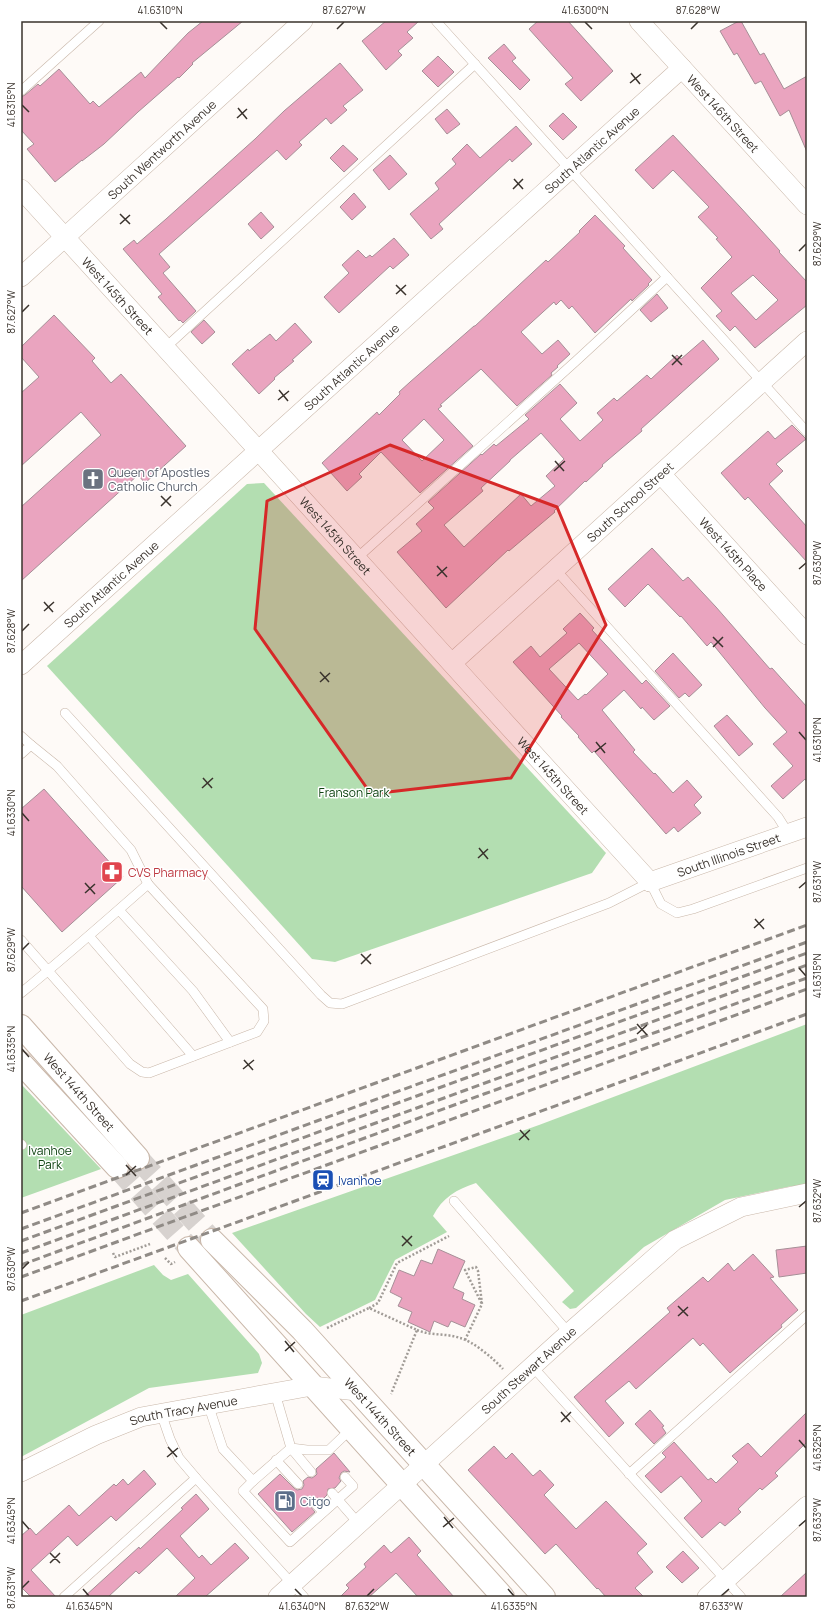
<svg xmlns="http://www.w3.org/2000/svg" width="828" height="1618" viewBox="0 0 828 1618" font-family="Manrope,sans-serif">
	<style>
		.green { fill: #b3deb1 }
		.building { fill: #eaa4bf; stroke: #a68f97; fill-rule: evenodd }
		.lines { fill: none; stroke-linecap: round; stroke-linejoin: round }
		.tertiary-tunnel { stroke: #d7d2cf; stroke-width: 22; stroke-dasharray: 22 11; stroke-linecap: butt }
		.service-casing { stroke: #c9b7a9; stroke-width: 10 }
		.minor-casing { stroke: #c9b7a9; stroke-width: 20 }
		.tertiary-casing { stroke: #c9b7a9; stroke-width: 24 }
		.path { stroke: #a19c97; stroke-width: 2.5; stroke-dasharray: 2 2; stroke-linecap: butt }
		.service { stroke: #fff; stroke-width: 9 }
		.minor { stroke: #fff; stroke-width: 19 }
		.tertiary { stroke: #fff; stroke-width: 22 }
		.rail { stroke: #908b86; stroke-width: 3; stroke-dasharray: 8 4; stroke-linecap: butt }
		.marked { fill: #d62828; fill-opacity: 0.2; stroke: #d62828; stroke-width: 3; stroke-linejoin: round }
		.ticks { fill: none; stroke: #3a332d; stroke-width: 1.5 }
		.labels { text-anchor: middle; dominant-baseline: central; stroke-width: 3; stroke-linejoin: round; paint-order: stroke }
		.street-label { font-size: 12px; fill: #3a332d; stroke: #fff }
		.worship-label { font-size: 12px; fill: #5b616d; stroke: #fff; text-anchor: start }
		.park-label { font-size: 12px; fill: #0f4412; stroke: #fff }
		.health-label { font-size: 12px; fill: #be3a42; stroke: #fff; text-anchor: start }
		.transit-label { font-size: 12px; fill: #164399; stroke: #fff; text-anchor: start }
		.service-label { font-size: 12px; fill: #4e5e75; stroke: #fff; text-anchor: start }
		.neatline { fill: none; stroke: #3a332d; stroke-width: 1.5 }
		.ticks-label { font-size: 10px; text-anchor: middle; fill: #3a332d }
	</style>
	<rect width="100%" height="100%" fill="#fefaf7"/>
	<g class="green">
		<path d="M264,483L606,853L592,873L335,962L312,959L47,666L247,484Z"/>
		<path d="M807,1024V1187L792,1186L725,1200L644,1247L576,1308L570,1309L562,1302L574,1291L476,1183C457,1189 442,1198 433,1216L447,1232L395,1260L375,1300L320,1327L306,1314L232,1233L539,1125Z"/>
		<path d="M21,1084L101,1169L21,1198Z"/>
		<path d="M154,1265L163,1275L171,1280L188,1274L259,1354L262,1363L258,1373L149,1388L21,1457V1315Z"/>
	</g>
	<g class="building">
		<path d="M203,21H243L192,63L193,64L179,78L178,77L138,112L104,144L82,161V160L55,182L27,149L34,144L21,130V97L25,95L38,84L40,86L59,69L90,104L93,101L99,107L141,72L145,78L188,33Z"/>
		<path d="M386,21H419L407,32L413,38L398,51L402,55L386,70L362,41Z"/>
		<path d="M538,21H568L613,71L581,101L565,84L573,78L529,29Z"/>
		<path d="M739,21H741L760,55L764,53L784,89L807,76V152L789,110L780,116L761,81L755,84L737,53L734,55L720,31Z"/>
		<path d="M504,44L516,58L512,61L530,80L520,90L488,58Z"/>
		<path d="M438,56L454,72L438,87L422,71Z"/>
		<path d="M340,63L363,90L343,106L347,110L331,124L326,118L299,142L302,145L286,160L277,150L159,254L170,267L163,273L196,311L183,323L180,320L179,321L158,297L162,294L123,249L134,240L137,244L166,219L255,139L284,111Z"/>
		<path d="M447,109L460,124L447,134L435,119Z"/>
		<path d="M563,113L577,127L563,140L549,126Z"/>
		<path d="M516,126L532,144L512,162L510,159L439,224L443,229L431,239L410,214L439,189L435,183L456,164L452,159L467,144L480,158Z"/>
		<path d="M673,135L741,208L780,251L779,252L807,282V305L755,348L735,326L730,331L716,316L722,311L701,288L732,257L716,239L718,238L698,217L709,207L673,170L653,189L635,170ZM753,275L778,300L756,320L731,293Z"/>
		<path d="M343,145L358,159L344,172L330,158Z"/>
		<path d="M390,155L407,174L389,190L373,170Z"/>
		<path d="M354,193L366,207L352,220L340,207Z"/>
		<path d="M261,212L274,227L261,239L248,224Z"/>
		<path d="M595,215L625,246L623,248L652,280L648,284L649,285L632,301L631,299L595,333L572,306L569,309L561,300L556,305L554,302L521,332L542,354L558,340L570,354L557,366L558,367L551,373L552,375L517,406L481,369L440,405L442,406L438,409L473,446L420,493L381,452L359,474L362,477L347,491L322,463L377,412L379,415L400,394L399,392L410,382L474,326H475L546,260L548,262L580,232L579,231ZM424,419L444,440L422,461L402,440Z"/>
		<path d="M394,238L409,255L393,269L390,266L339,313L324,297L349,273L342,265L358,250L366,258L370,255L372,257Z"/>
		<path d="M657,294L668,308L651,322L640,310Z"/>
		<path d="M54,315L95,358L92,361L111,383L121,374L186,446L145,483L138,475L21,581V507L101,435L81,412L21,466V393L39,377L21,357V347Z"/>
		<path d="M204,320L215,332L202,344L191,332Z"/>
		<path d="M295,323L312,342L292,360L294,361L274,378L275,379L259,394L232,364L248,349L249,351L270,334L276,341Z"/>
		<path d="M703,340L719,359L641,429L642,431L602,465L603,466L586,482L585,481L554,511L555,512L509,551L508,550L446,608L397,552L422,531L416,524L434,508L428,502L481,454L482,455L494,444L496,446L529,419L525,415L560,384L577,403L560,419L580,441L603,420L597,413L614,398L617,401L647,375L651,379L677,355L681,359ZM541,433L564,459L546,476L555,486L531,506L521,494L464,547L444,525L483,491L481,488L510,461V460Z"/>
		<path d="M792,425L806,439L776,464L783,471L769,484L807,527V562L748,497L745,500L721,473L768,431L775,439Z"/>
		<path d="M652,548L683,581L688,577L716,607L770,669L772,668L807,707V782L805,779L783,799L771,786L793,766L773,744L787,732L765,708L711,642L707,646L681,616L680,617L648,584L625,607L608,589Z"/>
		<path d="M580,613L594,628L592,630L642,684L646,680L670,706L654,720L642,707L641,709L624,690L602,710L635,750L633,752L654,774L655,773L673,793L687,780L702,797L694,805L701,813L678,832L674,827L666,834L594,751L592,753L578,737L579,736L561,717L562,716L513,662L531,646L540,657L567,633L563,629ZM579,643L608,674L586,695L585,694L578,700L549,669Z"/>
		<path d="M673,653L702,685L689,697L685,693L679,698L655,671Z"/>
		<path d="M727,715L753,744L739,756L714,726Z"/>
		<path d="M44,789L113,866L114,865L123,877L62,932L21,886V809Z"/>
		<path d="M807,1246V1273L779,1277L776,1250Z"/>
		<path d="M438,1249L465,1261L453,1288L464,1293L462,1299L475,1305L465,1327L451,1321L448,1327L434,1321L430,1332L408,1322L412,1312L398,1306L402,1298L390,1292L399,1270L414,1276L421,1260L432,1264Z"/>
		<path d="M753,1254L774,1277L770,1278L798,1310L781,1325L782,1327L730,1373L703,1343L700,1346L693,1338L636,1389L629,1381L605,1401L624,1423L609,1437L574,1397L670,1312L667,1308L703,1277L708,1282L728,1263L734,1271Z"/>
		<path d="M650,1410L664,1426L662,1427L666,1433L654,1444L635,1424Z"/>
		<path d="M807,1412V1442L775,1473L778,1476L762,1490L760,1488L738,1509L741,1512L725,1526L720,1522L702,1538L684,1518L702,1501L681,1476L661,1493L645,1476L666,1457L662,1453L674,1442L708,1480L711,1478L716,1483L738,1462L732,1456L748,1443L761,1457Z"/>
		<path d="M494,1446L506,1459L512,1453L533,1476L540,1470L554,1485L544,1495L576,1529L606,1501L647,1544L637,1553L653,1572L635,1588L644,1597H606L598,1588L597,1589L556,1544L545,1554L468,1470Z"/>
		<path d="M334,1453L350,1472L344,1471L341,1473L339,1478L341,1481L335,1488L328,1489L327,1495L321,1501L318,1498L312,1500L310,1506L315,1512L292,1532L258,1494L280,1474L294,1488L297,1490L302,1489L304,1485L303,1481L308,1477L312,1478L315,1476L317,1474L316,1469Z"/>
		<path d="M144,1470L156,1484L116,1521L111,1516L77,1546L68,1536L31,1570L56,1597H31L21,1587V1536L30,1528L36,1535L69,1505L79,1516L114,1484L116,1486L123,1479L128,1485Z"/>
		<path d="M196,1494L209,1509L180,1536L199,1558L202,1555L211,1565L235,1543L249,1558L205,1597H175L195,1578L167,1548L139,1574L136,1571L108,1597H84L139,1547L140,1549L183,1509L181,1508Z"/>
		<path d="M409,1537L421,1551L417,1555L454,1597H418L396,1573L369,1597H340L349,1588L346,1585L366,1567L364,1564L384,1545L391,1553Z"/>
		<path d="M683,1551L699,1568L682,1583L666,1567Z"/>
		<path d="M807,1572V1597H780Z"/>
	</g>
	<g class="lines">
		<g class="tertiary-tunnel">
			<path d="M138,1158L212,1240"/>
			<path d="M117,1167L189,1248"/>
		</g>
		<g class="service-casing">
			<g id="service">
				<path d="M436,21L807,432"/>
				<path d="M21,91L99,21"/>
				<path d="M165,348L475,64"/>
				<path d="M357,558L576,361L667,277"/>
				<path d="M555,569L778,817L788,833"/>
				<path d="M65,713L321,995L330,1003L342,1004L609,903L650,882L661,904L677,913L693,909L807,868"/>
				<path d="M21,736L31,745L21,754"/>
				<path d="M31,745L57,766L131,850L148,884"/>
				<path d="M119,910L193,991L230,1042"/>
				<path d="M89,936L193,1056"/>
				<path d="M21,940L130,1064L142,1072L149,1073L257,1032L264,1021L263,1009L148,884C106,921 64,958 21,993"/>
				<path d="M21,1144L22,1145"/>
				<path d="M454,1201L569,1333"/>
				<path d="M532,1366L741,1597"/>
				<path d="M275,1393L291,1448L307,1450H329L351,1429"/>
				<path d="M208,1404L223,1449L253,1481L291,1448L311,1472"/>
				<path d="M161,1413L170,1439L179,1458L196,1478L304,1597"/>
				<path d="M276,1460L298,1484"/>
				<path d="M629,1474L807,1315"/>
				<path d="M253,1481L243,1491L290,1542L353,1486L345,1477"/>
				<path d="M332,1493L359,1524"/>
				<path d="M316,1504L323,1512"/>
				<path d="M64,1597L196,1478"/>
			</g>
		</g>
		<g class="minor-casing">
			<g id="minor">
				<path id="s1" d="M639,21L807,205"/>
				<path id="s2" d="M21,189L650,882L807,827"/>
				<path id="s3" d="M21,277L303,21"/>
				<path id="s4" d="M661,474L807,635"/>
				<path id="s5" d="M452,663L807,341"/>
				<path id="s6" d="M21,665L682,68"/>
				<path id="s7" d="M21,1472L96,1435L141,1417L312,1386L357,1391"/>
				<path id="s8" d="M278,1597L569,1333L675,1240L741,1207L807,1193"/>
				<path d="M707,1597L807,1506"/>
			</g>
		</g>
		<g class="tertiary-casing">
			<g id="tertiary">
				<path id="s9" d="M21,1026L138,1158"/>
				<path d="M21,1063L117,1167"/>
				<path id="s10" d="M212,1240L302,1330L544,1597"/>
				<path d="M189,1248L503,1597"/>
			</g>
		</g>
		<g class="path">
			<path d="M113,1253L115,1257L150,1244"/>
			<path d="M165,1258L171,1264L175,1262"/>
			<path d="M369,1308L378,1303L397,1263L449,1236"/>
			<path d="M327,1328L369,1308L417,1330L391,1394"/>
			<path d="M417,1330C431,1336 446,1333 460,1338C473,1341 494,1359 503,1369"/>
			<path d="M465,1340L482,1304L478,1271L476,1267L465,1270L482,1304"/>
		</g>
		<use href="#service" class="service"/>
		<use href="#minor" class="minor"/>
		<use href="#tertiary" class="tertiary"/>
		<g class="rail">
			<path d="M21,1213L807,925"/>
			<path d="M21,1229L807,942"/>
			<path d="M21,1241L807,953"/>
			<path d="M21,1253L807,965"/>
			<path d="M21,1265L484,1094L807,978"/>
			<path d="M21,1277L807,989"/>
			<path d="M21,1301L807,1014"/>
		</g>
	</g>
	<path class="marked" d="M390,445L557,507L606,625L511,778L371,794L255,629L267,501Z"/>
	<path class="ticks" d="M160,22L167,29M585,22L592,29M337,29L344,22M691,29L698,22M631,73L640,84M630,83L641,74M22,105L29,112M238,108L247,119M237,118L247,109M514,179L523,189M513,189L523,179M120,214L130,224M120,224L130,215M799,251L806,244M396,285L406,295M396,294L406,285M22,312L29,305M672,355L682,365M672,365L682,355M279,390L288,401M278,400L289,391M555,461L564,471M554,471L565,461M161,496L171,506M161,506L171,496M437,566L447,577M799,569L806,563M437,576L447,567M44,602L53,612M44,611L54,602M22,631L29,624M713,637L723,647M713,647L723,637M320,672L329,682M320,682L330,673M799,732L806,740M596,742L605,753M595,752L606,743M203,778L212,788M202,788L213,778M22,813L29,821M479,848L488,859M478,858L488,849M85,883L95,894M799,888L806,882M85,893L95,884M755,919L764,929M754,928L764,919M22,950L29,943M361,954L371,964M361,964L371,954M799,968L806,976M637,1024L647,1035M637,1034L647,1025M22,1049L29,1057M244,1060L253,1070M243,1069L254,1060M520,1130L529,1140M519,1140L530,1130M126,1165L136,1176M126,1175L136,1166M799,1207L806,1201M402,1236L412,1246M402,1246L412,1236M22,1269L29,1262M678,1306L688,1316M678,1316L688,1307M285,1341L294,1352M285,1351L295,1342M561,1412L570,1422M561,1422L571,1412M799,1440L806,1448M168,1447L177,1457M167,1457L178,1448M444,1517L453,1528M22,1521L29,1529M799,1526L806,1520M443,1527L454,1518M50,1553L60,1563M50,1563L60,1553M22,1588L29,1581M83,1589L89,1596M295,1589L302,1596M508,1589L514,1596M367,1596L374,1589M721,1596L729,1589"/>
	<defs>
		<g id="church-square" transform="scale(1.15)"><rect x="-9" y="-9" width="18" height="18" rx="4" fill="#6b7280" stroke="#fff"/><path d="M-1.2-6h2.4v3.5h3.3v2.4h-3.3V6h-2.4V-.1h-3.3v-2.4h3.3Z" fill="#fff"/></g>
		<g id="pharmacy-square" transform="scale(1.15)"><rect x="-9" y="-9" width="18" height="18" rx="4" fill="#e0444e" stroke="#fff"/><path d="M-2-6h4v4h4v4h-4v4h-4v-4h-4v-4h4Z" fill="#fff"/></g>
		<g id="station-square" transform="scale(1.15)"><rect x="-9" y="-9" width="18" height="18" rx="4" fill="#1a4fb4" stroke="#fff"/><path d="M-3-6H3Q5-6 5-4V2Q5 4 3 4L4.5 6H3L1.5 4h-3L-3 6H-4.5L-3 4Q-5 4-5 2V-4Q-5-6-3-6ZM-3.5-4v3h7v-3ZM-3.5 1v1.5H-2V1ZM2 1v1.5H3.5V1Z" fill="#fff"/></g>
		<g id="fuel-square" transform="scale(1.15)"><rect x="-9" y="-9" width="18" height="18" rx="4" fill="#5c6f8a" stroke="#fff"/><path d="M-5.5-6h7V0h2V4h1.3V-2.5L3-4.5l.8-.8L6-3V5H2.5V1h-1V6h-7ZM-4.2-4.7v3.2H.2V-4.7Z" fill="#fff"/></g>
	</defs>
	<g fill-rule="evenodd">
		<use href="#church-square" x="93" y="479"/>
		<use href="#pharmacy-square" x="112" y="872"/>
		<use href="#station-square" x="323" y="1180"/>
		<use href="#fuel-square" x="285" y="1501"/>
	</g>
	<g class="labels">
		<g class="street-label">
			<text stroke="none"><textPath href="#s1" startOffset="125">West 146th Street</textPath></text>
			<text stroke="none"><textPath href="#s3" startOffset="190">South Wentworth Avenue</textPath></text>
			<text stroke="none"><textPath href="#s6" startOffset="769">South Atlantic Avenue</textPath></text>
			<text stroke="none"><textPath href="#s2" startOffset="144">West 145th Street</textPath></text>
			<text stroke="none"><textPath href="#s6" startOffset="445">South Atlantic Avenue</textPath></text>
			<text stroke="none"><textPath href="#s5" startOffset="240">South School Street</textPath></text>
			<text stroke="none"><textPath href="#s2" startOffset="468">West 145th Street</textPath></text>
			<text stroke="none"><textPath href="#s4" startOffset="108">West 145th Place</textPath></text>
			<text stroke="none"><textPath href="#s6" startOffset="121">South Atlantic Avenue</textPath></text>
			<text stroke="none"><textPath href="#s2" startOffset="792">West 145th Street</textPath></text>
			<text stroke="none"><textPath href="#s2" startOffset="1019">South Illinois Street</textPath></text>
			<text stroke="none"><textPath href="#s9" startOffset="88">West 144th Street</textPath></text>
			<text stroke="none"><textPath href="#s8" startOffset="338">South Stewart Avenue</textPath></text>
			<text stroke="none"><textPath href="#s7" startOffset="175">South Tracy Avenue</textPath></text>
			<text stroke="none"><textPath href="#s10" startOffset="244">West 144th Street</textPath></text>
		</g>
		<g class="worship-label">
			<text x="108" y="472">Queen of Apostles<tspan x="108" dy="14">Catholic Church</tspan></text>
		</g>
		<g class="park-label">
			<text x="354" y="792">Franson Park</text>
			<text x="50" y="1150">Ivanhoe<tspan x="50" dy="14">Park</tspan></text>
		</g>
		<g class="health-label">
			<text x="128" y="872">CVS Pharmacy</text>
		</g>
		<g class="transit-label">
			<text x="338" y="1180">Ivanhoe</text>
		</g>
		<g class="service-label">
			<text x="300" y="1501">Citgo</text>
		</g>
	</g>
	<rect width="828" height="1618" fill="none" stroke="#ffffff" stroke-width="44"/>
	<rect x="22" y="22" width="784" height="1574" class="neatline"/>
	<g class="ticks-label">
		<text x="160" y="14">41.6310°N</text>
		<text x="344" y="14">87.627°W</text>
		<text x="585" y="14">41.6300°N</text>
		<text x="698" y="14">87.628°W</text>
		<text transform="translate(11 105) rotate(-90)" y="4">41.6315°N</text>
		<text transform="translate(817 244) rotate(-90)" y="4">87.629°W</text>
		<text transform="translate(11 312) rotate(-90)" y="4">87.627°W</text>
		<text transform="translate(817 563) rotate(-90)" y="4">87.630°W</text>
		<text transform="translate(11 631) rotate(-90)" y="4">87.628°W</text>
		<text transform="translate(817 740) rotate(-90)" y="4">41.6310°N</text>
		<text transform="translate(11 813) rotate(-90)" y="4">41.6330°N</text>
		<text transform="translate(817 882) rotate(-90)" y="4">87.631°W</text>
		<text transform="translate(11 950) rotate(-90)" y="4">87.629°W</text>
		<text transform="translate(817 976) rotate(-90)" y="4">41.6315°N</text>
		<text transform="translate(11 1049) rotate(-90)" y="4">41.6335°N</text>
		<text transform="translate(817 1201) rotate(-90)" y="4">87.632°W</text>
		<text transform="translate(11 1269) rotate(-90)" y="4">87.630°W</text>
		<text transform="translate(817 1448) rotate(-90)" y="4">41.6325°N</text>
		<text transform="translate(817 1520) rotate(-90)" y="4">87.633°W</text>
		<text transform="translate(11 1521) rotate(-90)" y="4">41.6345°N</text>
		<text transform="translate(11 1588) rotate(-90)" y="4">87.631°W</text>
		<text x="89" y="1610">41.6345°N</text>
		<text x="302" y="1610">41.6340°N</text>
		<text x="367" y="1610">87.632°W</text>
		<text x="514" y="1610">41.6335°N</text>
		<text x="721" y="1610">87.633°W</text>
	</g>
</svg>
